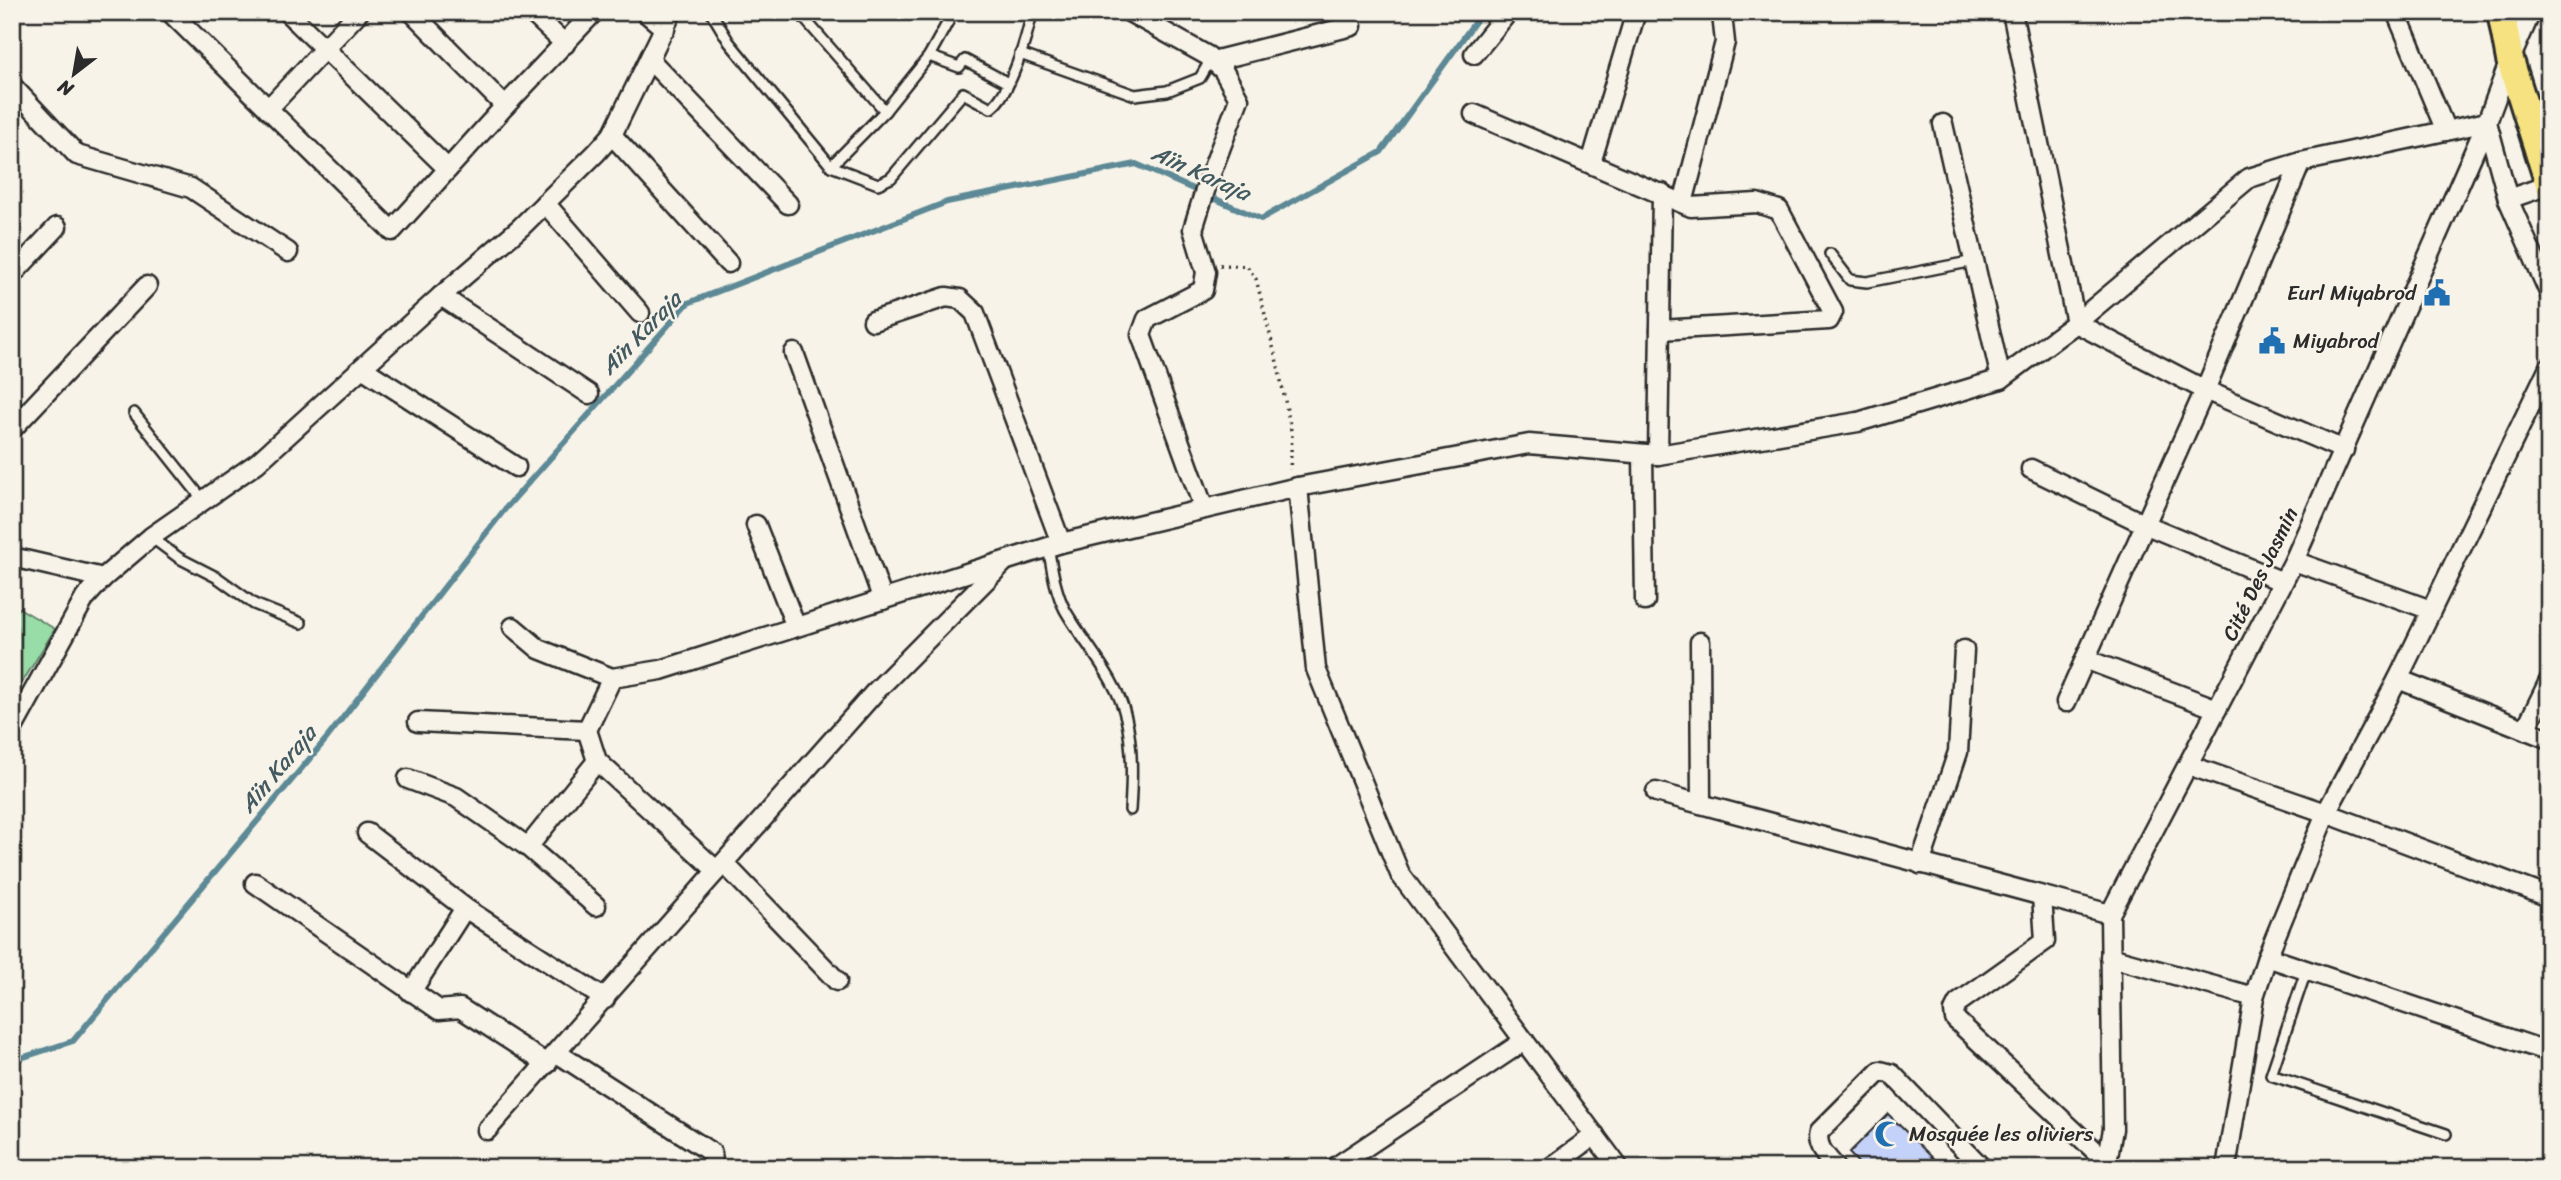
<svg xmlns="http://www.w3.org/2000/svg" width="2561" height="1180" viewBox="0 0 2561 1180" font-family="Sriracha,sans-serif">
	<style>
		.green { fill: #98dca8; stroke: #62846a; stroke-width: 2 }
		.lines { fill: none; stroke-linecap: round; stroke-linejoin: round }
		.stream { stroke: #5c8995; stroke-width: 6 }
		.building { fill: #c4d1f8; stroke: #2b2b2b; stroke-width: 2 }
		.service-casing { stroke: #2b2b2b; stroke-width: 14 }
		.minor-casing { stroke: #2b2b2b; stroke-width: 23 }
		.primary-casing { stroke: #2b2b2b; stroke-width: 32 }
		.path { stroke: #2b2b2b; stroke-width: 3.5; stroke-dasharray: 2 5; stroke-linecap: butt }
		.service { stroke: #f7f3e8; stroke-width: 9 }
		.minor { stroke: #f7f3e8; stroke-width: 18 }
		.primary { stroke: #f6e281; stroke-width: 26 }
		.labels { text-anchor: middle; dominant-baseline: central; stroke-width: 5; stroke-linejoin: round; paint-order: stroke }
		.poi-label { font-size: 21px; fill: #2b2b2b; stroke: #f7f3e8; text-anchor: start }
		.street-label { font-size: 21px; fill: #2b2b2b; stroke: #f7f3e8 }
		.water-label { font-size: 23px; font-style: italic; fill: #435a60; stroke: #f7f3e8 }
	</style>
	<rect width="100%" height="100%" fill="#f7f3e8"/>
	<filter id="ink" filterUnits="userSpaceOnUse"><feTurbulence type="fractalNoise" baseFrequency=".0143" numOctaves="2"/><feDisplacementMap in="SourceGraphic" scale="14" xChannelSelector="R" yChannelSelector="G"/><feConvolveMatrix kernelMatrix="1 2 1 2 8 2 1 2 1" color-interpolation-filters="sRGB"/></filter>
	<g filter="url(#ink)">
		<path class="green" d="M12,604L55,629L12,699Z"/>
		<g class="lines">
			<path class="stream" d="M12,1061L73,1041L327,738L505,509L688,303L947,202L1136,164L1261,219L1381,152L1482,12"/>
		</g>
		<path class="building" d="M1888,1114L1943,1168H1863L1849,1153Z"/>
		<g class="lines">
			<g class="service-casing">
				<g id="service">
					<path d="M711,12L729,42L831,166L885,111L803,17L806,12"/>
					<path d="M1020,54L1135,95L1167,91L1200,78L1207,66L1208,58"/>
					<path d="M929,56L959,67L965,60L1008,83"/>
					<path d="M885,111L929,56L949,20L945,12"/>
					<path d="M831,166L878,184L891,178L963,93L991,108C1011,93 1027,37 1032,12"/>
					<path d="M1830,254L1850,280L1867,282L1974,261"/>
					<path d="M134,413L203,500"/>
					<path d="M151,537L179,558L218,578L254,604L301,623"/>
					<path d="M1048,547C1052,568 1055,591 1065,610C1085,645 1117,678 1126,718C1133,748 1132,779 1130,810"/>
					<path d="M2306,971L2271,1075L2446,1134"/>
				</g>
			</g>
			<g class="minor-casing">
				<g id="minor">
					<path d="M170,12L392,231L505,106L594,12"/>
					<path d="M287,12L448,169"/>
					<path d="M412,12L505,106"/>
					<path d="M531,12L565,44"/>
					<path d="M645,12L665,29"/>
					<path d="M1129,12L1208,56L1223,70L1239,99L1208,181L1193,229L1206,272L1203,290L1147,319L1141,335L1204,509"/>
					<path d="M2012,12L2076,323L2205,390L2344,450"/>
					<path d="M2396,12L2446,131"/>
					<path d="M1474,54L1508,12"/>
					<path d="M650,60L788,204"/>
					<path d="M1213,61L1352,26"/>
					<path d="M12,86L77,155L191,188L288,252"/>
					<path d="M268,109L359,12"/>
					<path d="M1474,114L1691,207L1757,203L1779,210L1833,312L1829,320L1660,330"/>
					<path d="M2487,122L2508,199L2549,292"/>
					<path d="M1943,124L2001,379"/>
					<path d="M612,135L728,263"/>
					<path d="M1591,163L1636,12"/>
					<path d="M2508,199L2549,185"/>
					<path d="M545,203L640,313"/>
					<path d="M1683,203L1725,42L1722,15L1719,12"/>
					<path d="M12,275L57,227"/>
					<path d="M441,296L589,394"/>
					<path d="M873,321L946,297L960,299L975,313L1061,543"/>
					<path d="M794,353L883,600"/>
					<path d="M2549,367L2398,679L2326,813L2267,957L2549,1052"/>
					<path d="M362,368L516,467"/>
					<path d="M12,429L147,286"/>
					<path d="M1643,454L1645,601"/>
					<path d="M1658,455L1662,193"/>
					<path d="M2031,469L2144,524L2283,582"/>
					<path d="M1298,487L1316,669L1400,874L1619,1168"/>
					<path d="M756,525L796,627"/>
					<path d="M12,557L103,578"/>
					<path d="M2294,561L2431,610"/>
					<path d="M513,627L539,649L612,678L661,670L1061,543L1298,487L1529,444L1658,455L1858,422L2001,379L2076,323L2249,178L2301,162L2487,122"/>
					<path d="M1700,642L1701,804"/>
					<path d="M2085,659L2217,709"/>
					<path d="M2398,679L2549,739"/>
					<path d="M2066,702L2205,390L2301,162"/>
					<path d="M418,722L587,730"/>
					<path d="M12,730L85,598L103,578L151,537L257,463L441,296L521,227L596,153L612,135L672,12"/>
					<path d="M2525,730L2549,681"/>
					<path d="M597,761L717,871"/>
					<path d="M2188,765L2326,813L2549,897"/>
					<path d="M408,779L456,797L528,847L596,906"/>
					<path d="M1656,792L2110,914"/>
					<path d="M367,833L465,908L605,999"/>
					<path d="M528,847L597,761L587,730L612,678"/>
					<path d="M724,863L837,981"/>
					<path d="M1920,864L1958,752L1964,650"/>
					<path d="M255,883L439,1010L460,1008L547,1064"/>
					<path d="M2042,896L2045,941L1958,1003L1954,1011L1955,1019L2107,1162"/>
					<path d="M2110,957L2254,997"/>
					<path d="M411,992L465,908"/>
					<path d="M557,1053L712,1153L713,1164L710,1168"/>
					<path d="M487,1130L875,692L1003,563"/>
					<path d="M1334,1168L1524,1041"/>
					<path d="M1550,1168L1595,1135"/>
					<path d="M1836,1168C1827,1157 1815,1147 1819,1132L1880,1071L1892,1074L1982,1168"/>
					<path d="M2106,1168L2113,1129L2110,914L2294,561L2487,122L2510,60L2531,12"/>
					<path d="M2226,1168L2254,997L2267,957"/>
				</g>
			</g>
			<g class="primary-casing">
				<path id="primary" d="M2501,12L2510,60L2549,184"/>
			</g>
			<path class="path" d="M1220,265L1247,266L1256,279L1278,366L1292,435L1290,470"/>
			<use href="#service" class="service"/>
			<use href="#minor" class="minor"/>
			<use href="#primary" class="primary"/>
		</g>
	</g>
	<defs>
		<g id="civic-bare" transform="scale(2.1)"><path d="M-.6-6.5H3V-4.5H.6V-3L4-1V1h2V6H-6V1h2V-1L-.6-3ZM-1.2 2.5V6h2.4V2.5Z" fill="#1f6fb2" stroke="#f7f3e8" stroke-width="2.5" paint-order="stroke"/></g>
		<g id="mosque-bare" transform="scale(2.1)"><path d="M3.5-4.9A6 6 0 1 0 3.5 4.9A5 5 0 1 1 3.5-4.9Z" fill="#1f6fb2" stroke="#f7f3e8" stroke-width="2.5" paint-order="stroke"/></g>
	</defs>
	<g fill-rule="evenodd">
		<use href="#civic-bare" x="2437" y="293"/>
		<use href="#civic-bare" x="2272" y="341"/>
		<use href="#mosque-bare" x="1888" y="1134"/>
	</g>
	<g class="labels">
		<g class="poi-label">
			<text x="2416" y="293" text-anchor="end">Eurl Miyabrod</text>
			<text x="2293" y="341">Miyabrod</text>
			<text x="1909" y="1134">Mosquée les oliviers</text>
		</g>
		<g class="street-label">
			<text transform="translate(2260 574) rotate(-64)">Cité Des Jasmin</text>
		</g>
		<g class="water-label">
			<text transform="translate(1201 173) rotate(24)">Aïn Karaja</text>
			<text transform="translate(641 333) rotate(-46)">Aïn Karaja</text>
			<text transform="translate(278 769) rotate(-50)">Aïn Karaja</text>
		</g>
	</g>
	<rect width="2561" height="1180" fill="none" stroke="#f7f3e8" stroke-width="42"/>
	<rect x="21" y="21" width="2519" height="1138" fill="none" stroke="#2b2b2b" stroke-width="2.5" filter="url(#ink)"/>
	<g transform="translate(74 74) rotate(211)" stroke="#f7f3e8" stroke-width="5" paint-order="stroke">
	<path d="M0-5L12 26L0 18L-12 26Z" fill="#2b2b2b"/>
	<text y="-10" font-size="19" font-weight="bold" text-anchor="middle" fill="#2b2b2b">N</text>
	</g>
</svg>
